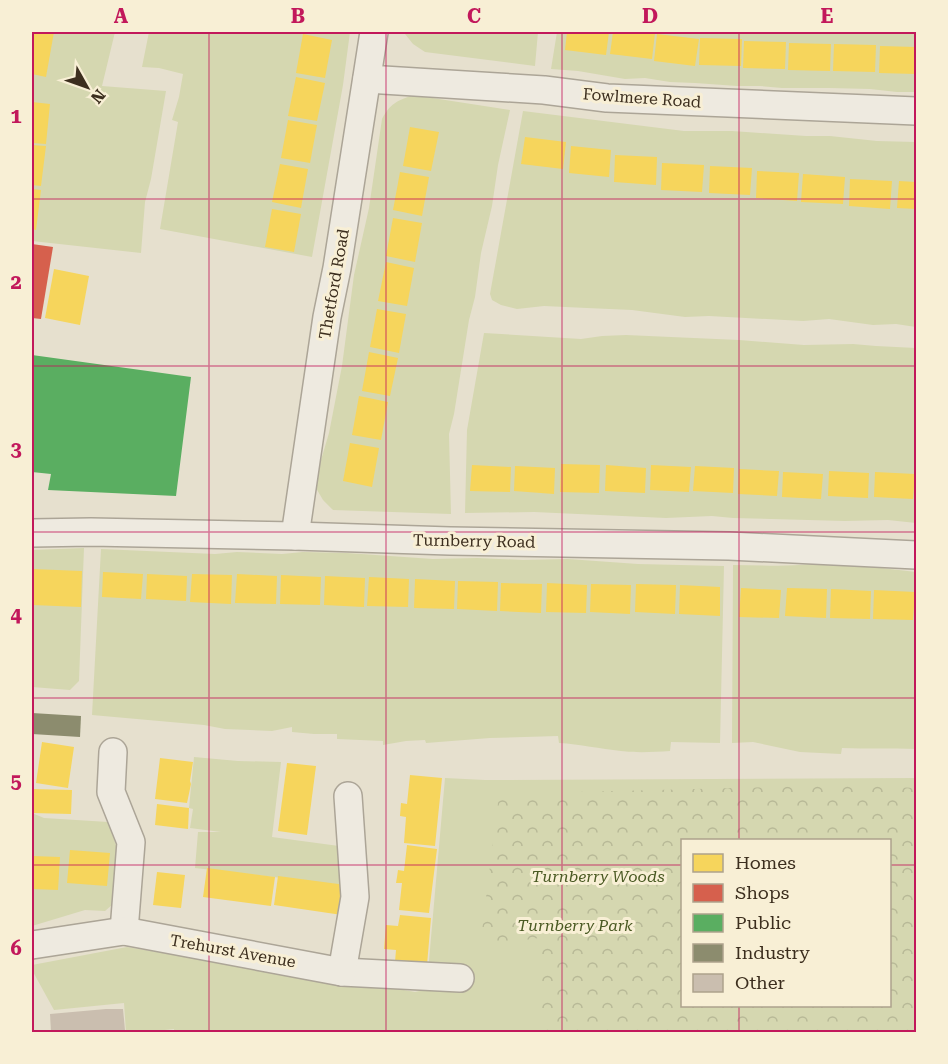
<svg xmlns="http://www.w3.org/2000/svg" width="948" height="1064" viewBox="0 0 948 1064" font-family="'Roboto Serif',serif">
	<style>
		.green { fill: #d5d7b0; fill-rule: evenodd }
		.forest { fill: url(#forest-crowns); fill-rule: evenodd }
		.homes { fill: #f6d55c }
		.shops { fill: #d6604d }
		.public { fill: #5aae61 }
		.industry { fill: #8c8c6e }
		.building { fill: #cabeaf }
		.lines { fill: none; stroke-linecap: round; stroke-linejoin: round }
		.street-casing { stroke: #aca597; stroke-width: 30 }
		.street { stroke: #eeeae0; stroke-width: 27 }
		.grid { fill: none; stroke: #c2185b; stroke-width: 1.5; stroke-opacity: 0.55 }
		.labels { text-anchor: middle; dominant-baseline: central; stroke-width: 6; stroke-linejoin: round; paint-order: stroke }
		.street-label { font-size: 16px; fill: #3c2e1e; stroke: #f8efd5 }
		.park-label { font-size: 16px; font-style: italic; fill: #4a5a23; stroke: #f8efd5 }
		.neatline { fill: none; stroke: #c2185b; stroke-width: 2 }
		.grid-label { font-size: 20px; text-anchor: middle; font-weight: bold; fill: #c2185b }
	</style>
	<defs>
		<pattern id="forest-crowns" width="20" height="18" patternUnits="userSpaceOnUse" patternTransform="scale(1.5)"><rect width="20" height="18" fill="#d5d7b0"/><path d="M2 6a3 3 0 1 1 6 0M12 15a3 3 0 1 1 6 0" fill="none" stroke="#b8b997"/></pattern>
	</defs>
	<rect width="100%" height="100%" fill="#e6e0ce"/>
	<g class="green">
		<path d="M32,32H115L102,86L166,91L151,179L145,202L141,253L32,241Z"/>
		<path d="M149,32H350L343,85L312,257L160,229L178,122L172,120L179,97L183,74L159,68L142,67Z"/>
		<path d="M405,32H538L535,66L425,52L413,44L405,34Z"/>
		<path d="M557,32H916V92H897L870,89L829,88H782L760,86H737L695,83L670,82L645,78L625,79L578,71L551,69Z"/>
		<path d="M413,95L510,110L498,165L492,206L481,253L475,297L469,320L454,414L449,434L451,514L333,510L323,500L316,488V477L329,433L342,366L354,275L369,208L382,119C390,104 396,101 413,95Z"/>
		<path d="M523,111L684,131H732L806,136H830L877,141L916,142V327L896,324L873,325L829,319L803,321L709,316L685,317L632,310L587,308L544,306L517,309L501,305L492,300L490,294Z"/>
		<path d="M484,333L581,339L602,336L626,335L739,340L804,345L853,344L876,346L916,348V523L888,520L845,521L733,518L712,516L666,518L534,512L465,513L467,430Z"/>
		<path d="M84,548L79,681L70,690L32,687V550Z"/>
		<path d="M101,549L215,554L237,552L282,554L303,552L347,553L433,559L477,558L523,560L568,559L638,564L724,566L720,743L671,742L670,751C654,752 637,753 621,751C600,749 580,744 559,743L558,736L490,738L426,743L425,740L406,741L383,745V741L337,739V734H314L292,732V727L272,731L225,729L204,725L92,715Z"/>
		<path d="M811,564L873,567L916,572V749C891,748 867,749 842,748L841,754L800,752L753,742L732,743L733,565C759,565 785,567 811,564Z"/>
		<path d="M194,757L238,761L281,762L272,837L339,846L342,885L195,868L198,832H221L190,828L193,809L189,808Z"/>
		<path d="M445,778L485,780L916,778V1032H174V1029L147,1032H126L124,1003L54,1010L32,970V965L127,947L181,956V951L415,992L460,982L428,972ZM682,840H890V1006H682Z"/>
		<path d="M32,813L44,818L108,822L117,848L113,904L105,911L85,910L32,926Z"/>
	</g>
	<path class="forest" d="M851,785L916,788V1032H540L539,938L480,946L499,794ZM682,840H890V1006H682Z"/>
	<g class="homes">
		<path d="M32,32H54L46,77L32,74Z"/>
		<path d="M567,32H609L606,55L565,50Z"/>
		<path d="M613,32L655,33L652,59L610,54Z"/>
		<path d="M303,34L332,40L325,78L296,73Z"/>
		<path d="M657,34L699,39L695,66L654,61Z"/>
		<path d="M700,38L742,39L741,66L699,65Z"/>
		<path d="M744,41L786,42L785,69L743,68Z"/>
		<path d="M789,43L831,44L830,71L788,70Z"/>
		<path d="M834,44L876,45L875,72L833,71Z"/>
		<path d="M880,46L916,47V74L879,73Z"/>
		<path d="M296,77L325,83L317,121L288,116Z"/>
		<path d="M32,102L50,104L46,144L32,143Z"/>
		<path d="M288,120L317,125L310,163L281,158Z"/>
		<path d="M410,127L439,132L431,171L403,166Z"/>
		<path d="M525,137L566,142L563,169L521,164Z"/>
		<path d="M32,145L46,146L41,186L32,185Z"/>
		<path d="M571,146L611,150L609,177L569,173Z"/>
		<path d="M615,155L657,157L656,185L614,182Z"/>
		<path d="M662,163L704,165L702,192L661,190Z"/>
		<path d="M280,164L308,169L301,208L272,202Z"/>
		<path d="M710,166L752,168L750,195L709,193Z"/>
		<path d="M757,171L799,173L797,201L756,198Z"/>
		<path d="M400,172L429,177L422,216L393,210Z"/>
		<path d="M803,174L845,177L843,204L801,202Z"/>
		<path d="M850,179L892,181L890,209L849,206Z"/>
		<path d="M899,181L916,182V209L897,208Z"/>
		<path d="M32,189L41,190L36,230L32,229Z"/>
		<path d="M272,209L301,214L294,252L265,247Z"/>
		<path d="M393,218L422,223L415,262L386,256Z"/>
		<path d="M386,262L414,268L407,306L378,301Z"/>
		<path d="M54,269L89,276L80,325L45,318Z"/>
		<path d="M377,309L406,314L399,353L370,347Z"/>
		<path d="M369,352L398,358L390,396L362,391Z"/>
		<path d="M359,396L388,402L381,440L352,435Z"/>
		<path d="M350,443L379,448L372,487L343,481Z"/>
		<path d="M561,464L600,465L599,493L560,492Z"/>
		<path d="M472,465L511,467L510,492L470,491Z"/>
		<path d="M606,465L646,468L645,493L605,491Z"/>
		<path d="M651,465L691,467L689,492L650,490Z"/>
		<path d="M515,466L555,468L554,494L514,491Z"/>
		<path d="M695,466L734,468L733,493L693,491Z"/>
		<path d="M739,469L779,471L777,496L738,494Z"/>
		<path d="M829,471L869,473L868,498L828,496Z"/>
		<path d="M783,472L823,474L821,499L782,497Z"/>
		<path d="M875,472L915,474L913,499L874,497Z"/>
		<path d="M32,569L82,571L81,607L32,605Z"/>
		<path d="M103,572L143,574L141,599L102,597Z"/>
		<path d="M147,574L187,576L186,601L146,599Z"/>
		<path d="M192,574L232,575L231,604L190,602Z"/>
		<path d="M237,574L277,576L276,604L235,603Z"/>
		<path d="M281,575L321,577L320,605L280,604Z"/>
		<path d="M325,576L365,578L364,607L324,605Z"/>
		<path d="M369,577L409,579L408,607L367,606Z"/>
		<path d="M415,579L455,581L454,609L414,608Z"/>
		<path d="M458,581L498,582L497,611L457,609Z"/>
		<path d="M501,583L542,584L541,613L500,611Z"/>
		<path d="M547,583L587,585L586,613L546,612Z"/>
		<path d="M591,584L631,585L630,614L590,612Z"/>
		<path d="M636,584L676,585L675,614L635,612Z"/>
		<path d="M680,585L720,587V616L679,614Z"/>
		<path d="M741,588L781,590L779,618L739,617Z"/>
		<path d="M787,588L827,589L826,618L785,616Z"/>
		<path d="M831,589L871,591L870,619L830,618Z"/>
		<path d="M874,590L915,592L913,620L873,619Z"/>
		<path d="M42,742L74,747L68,788L36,783Z"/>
		<path d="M160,758L193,762L190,781L191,784L187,803L155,799Z"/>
		<path d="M287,763L316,766L307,835L278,831Z"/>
		<path d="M410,775L442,778L435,846L404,843L406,817L400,816L401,803L407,804Z"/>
		<path d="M32,789L72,790L71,814L32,813Z"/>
		<path d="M157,804L189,808L188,829L155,825Z"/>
		<path d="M407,845L437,849L429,913L399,910L402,883H396L397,877L398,870L404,871Z"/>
		<path d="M70,850L110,853L107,886L67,883Z"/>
		<path d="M32,856L60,857L58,890L32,889Z"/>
		<path d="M207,868L275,877L271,906L203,897Z"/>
		<path d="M157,872L185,875L181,908L153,905Z"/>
		<path d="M278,876L346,885L342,915L274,905Z"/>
		<path d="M400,915L431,918L427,965L395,962L396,950L384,949L386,925L398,926Z"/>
	</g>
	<path class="shops" d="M32,244L53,247L41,319L32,318Z"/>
	<path class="public" d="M32,355L191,377L176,496L48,490L51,474L32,472Z"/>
	<path class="industry" d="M32,713L81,716L80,737L32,734Z"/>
	<path class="building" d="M106,1009H123L125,1030L113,1032H51L50,1014Z"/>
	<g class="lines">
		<g class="street-casing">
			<g id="street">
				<path d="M367,79L544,90L607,98L916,111"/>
				<path d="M32,533L91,532L295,536L450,541L729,546L916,555"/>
				<path d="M295,536L327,317L337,268L374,32"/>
				<path d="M113,752L111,792L131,842L124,931"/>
				<path d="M32,945L124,931L342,972L460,978"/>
				<path d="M342,972L355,897L348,796"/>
			</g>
		</g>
		<use href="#street" class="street"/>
	</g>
	<path class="grid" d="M209,32V1032M386,32V1032M562,32V1032M739,32V840M32,199H916M32,366H916M32,532H916M32,698H916M32,865H682M890,865H916M739,1006V1032"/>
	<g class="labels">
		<g class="street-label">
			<text transform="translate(642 98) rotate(4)">Fowlmere Road</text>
			<text transform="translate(334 284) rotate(-80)">Thetford Road</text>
			<text transform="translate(474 541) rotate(1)">Turnberry Road</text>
			<text transform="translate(233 951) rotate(10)">Trehurst Avenue</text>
		</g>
		<g class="park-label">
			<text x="598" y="876">Turnberry Woods</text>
			<text x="575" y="925">Turnberry Park</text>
		</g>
	</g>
	<rect width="948" height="1064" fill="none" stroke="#f8efd5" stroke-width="66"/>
	<rect x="681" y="839" width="210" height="168" fill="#f8efd5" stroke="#ada28c" stroke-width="1.5"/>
	<rect x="693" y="854" width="30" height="18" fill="#f6d55c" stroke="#ada28c" stroke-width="1.5"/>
	<text x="735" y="869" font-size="18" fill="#3c2e1e">Homes</text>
	<rect x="693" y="884" width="30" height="18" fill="#d6604d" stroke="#ada28c" stroke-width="1.5"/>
	<text x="735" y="899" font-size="18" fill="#3c2e1e">Shops</text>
	<rect x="693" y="914" width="30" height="18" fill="#5aae61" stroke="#ada28c" stroke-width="1.5"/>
	<text x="735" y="929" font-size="18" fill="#3c2e1e">Public</text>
	<rect x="693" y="944" width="30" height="18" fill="#8c8c6e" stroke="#ada28c" stroke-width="1.5"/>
	<text x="735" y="959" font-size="18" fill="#3c2e1e">Industry</text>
	<rect x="693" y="974" width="30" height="18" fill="#cabeaf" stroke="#ada28c" stroke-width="1.5"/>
	<text x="735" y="989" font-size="18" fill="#3c2e1e">Other</text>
	<g transform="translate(87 87) rotate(130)" stroke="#f8efd5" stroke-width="4.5" paint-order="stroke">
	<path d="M0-4.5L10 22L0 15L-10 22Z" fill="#3c2e1e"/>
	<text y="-9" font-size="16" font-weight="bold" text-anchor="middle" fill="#3c2e1e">N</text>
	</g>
	<rect x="33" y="33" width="882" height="998" class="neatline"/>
	<g class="grid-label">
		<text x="121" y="23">A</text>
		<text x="298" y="23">B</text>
		<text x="474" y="23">C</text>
		<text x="650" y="23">D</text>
		<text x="827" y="23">E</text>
		<text x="16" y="123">1</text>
		<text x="16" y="289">2</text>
		<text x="16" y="456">3</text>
		<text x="16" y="622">4</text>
		<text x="16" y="788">5</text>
		<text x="16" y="955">6</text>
	</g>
</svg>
